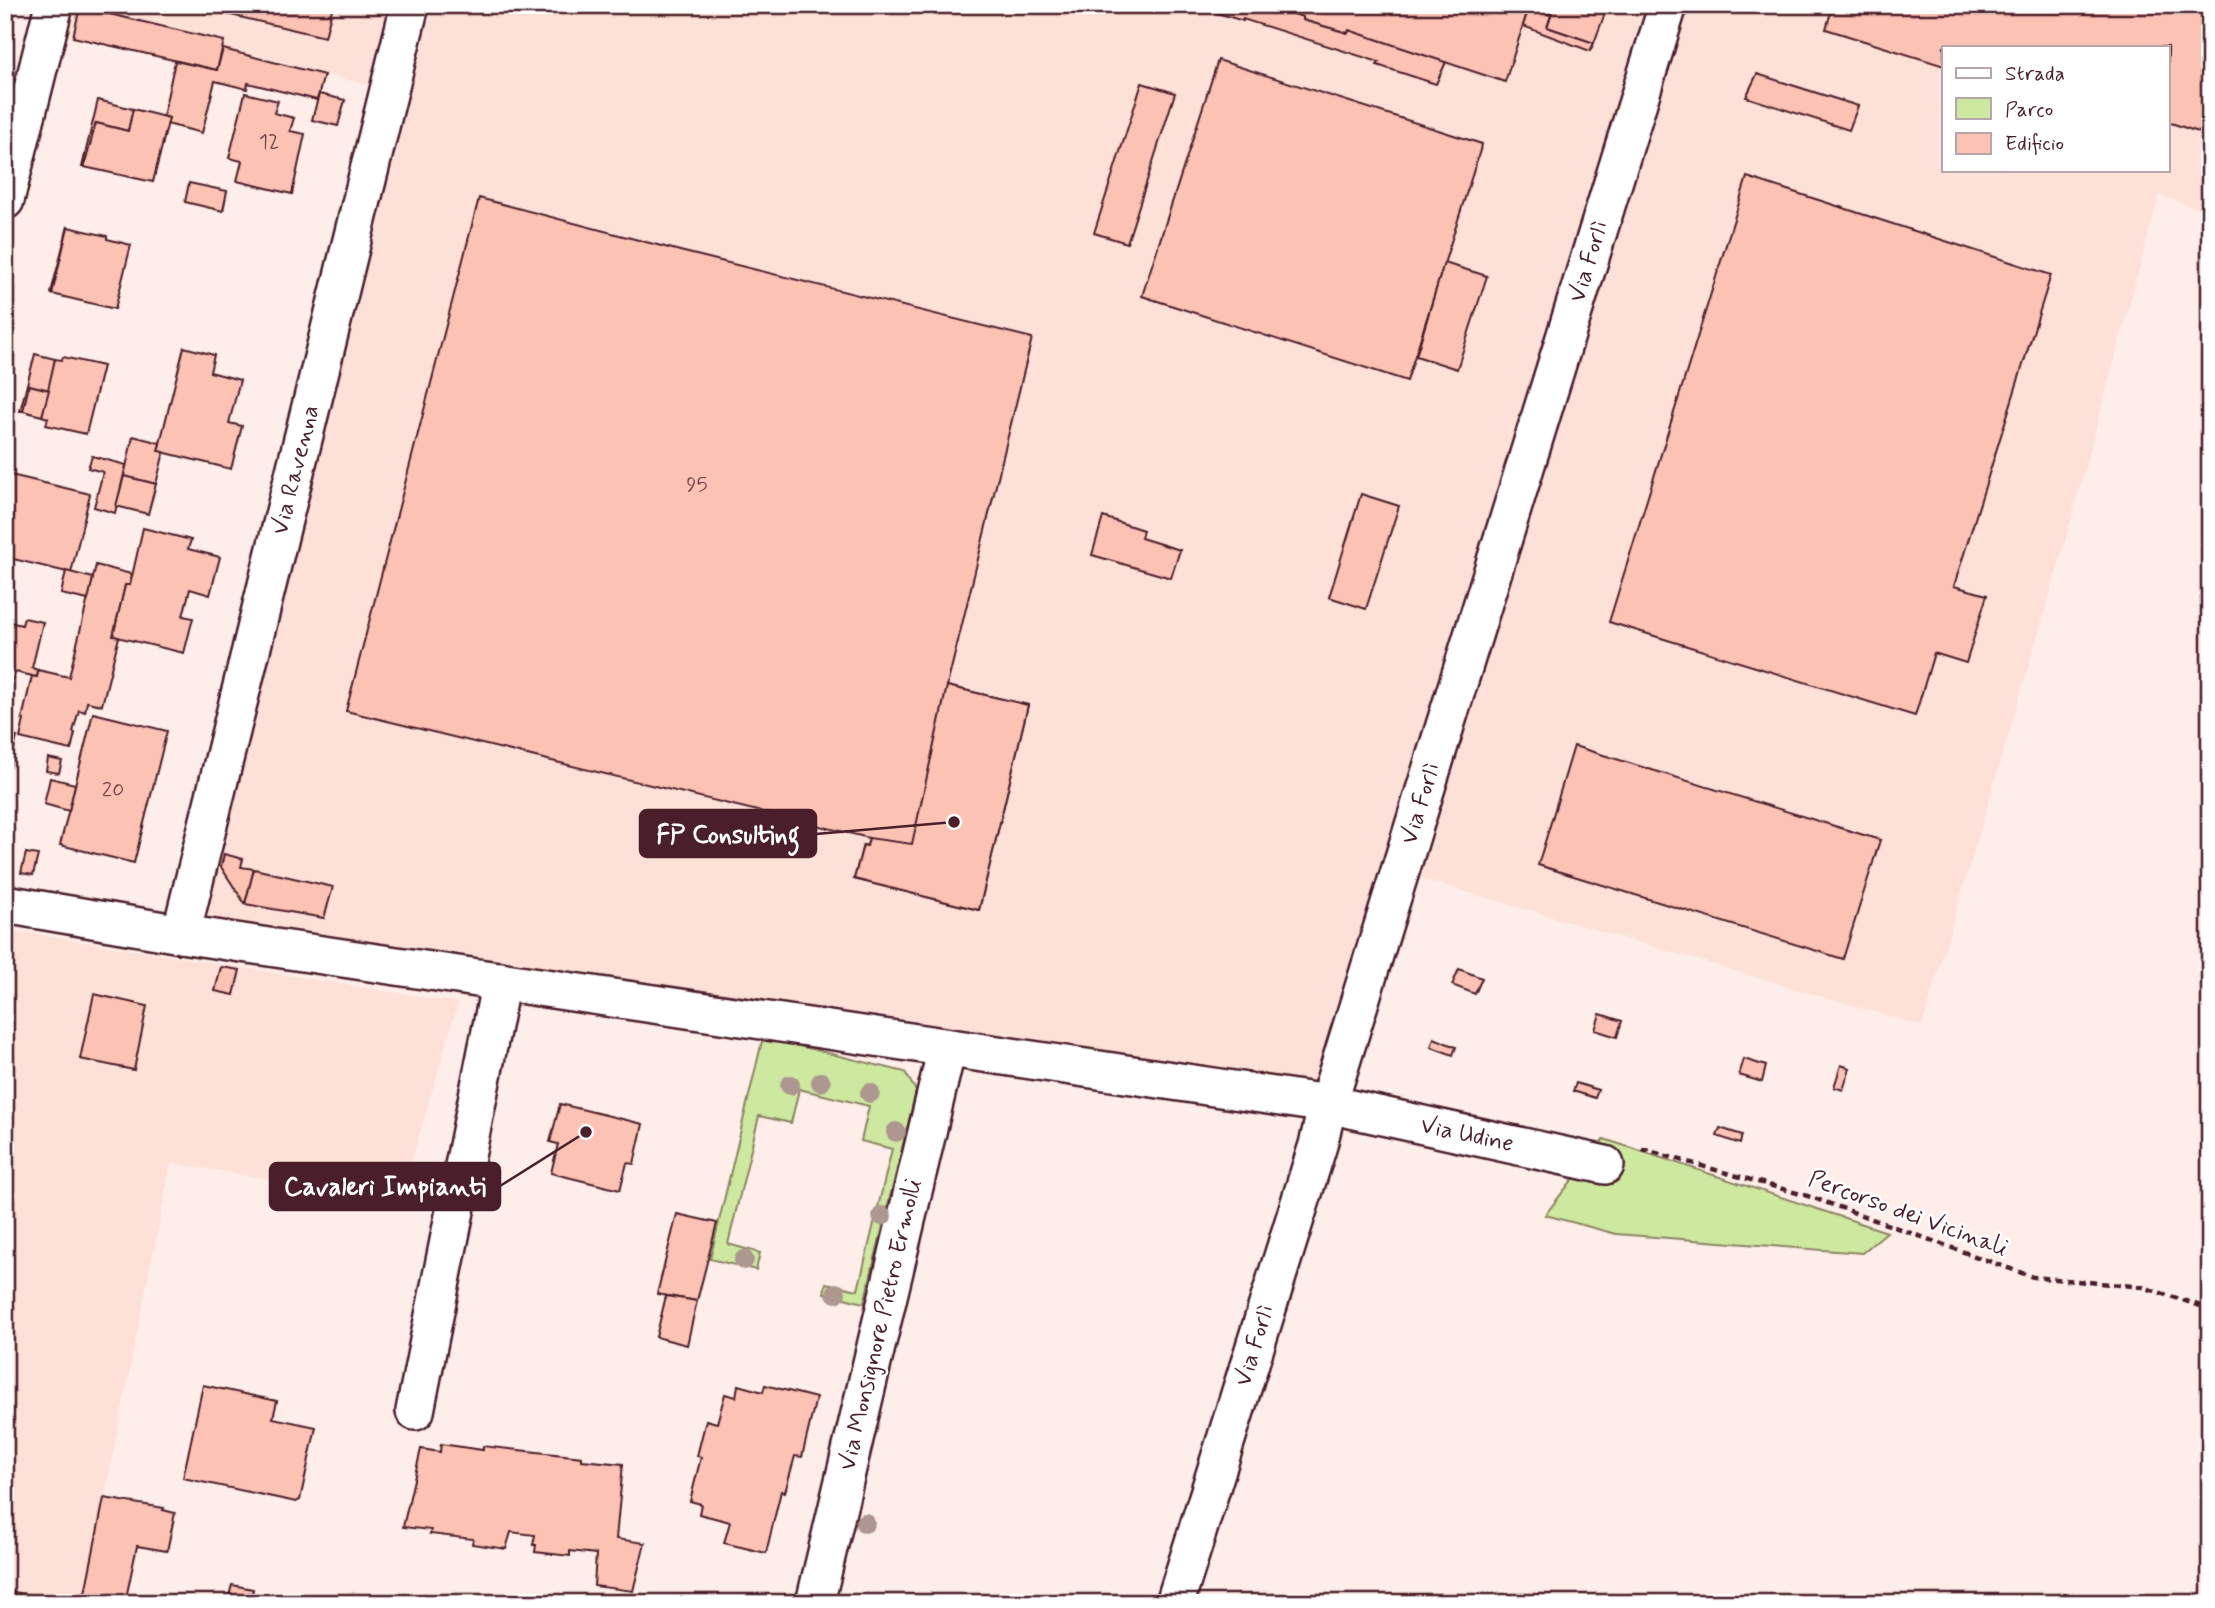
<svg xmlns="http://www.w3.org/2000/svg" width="2215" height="1608" viewBox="0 0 2215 1608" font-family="Mynerve,sans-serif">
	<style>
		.built { fill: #fde0d8; fill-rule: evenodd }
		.green { fill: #cde89f; stroke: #8c8465; stroke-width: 2 }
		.building { fill: #fcc2b3; stroke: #4a1f2b; stroke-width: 2 }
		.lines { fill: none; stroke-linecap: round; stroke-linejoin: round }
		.street-casing { stroke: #4a1f2b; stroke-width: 42 }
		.path { stroke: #4a1f2b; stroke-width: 4.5; stroke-dasharray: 7 5; stroke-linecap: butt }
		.street { stroke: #fff; stroke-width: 37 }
		.tree { fill: #ad9790 }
		.labels { text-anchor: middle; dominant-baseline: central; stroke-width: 5; stroke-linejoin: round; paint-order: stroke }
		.number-label { font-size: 21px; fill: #76484d }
		.street-label { font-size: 24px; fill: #4a1f2b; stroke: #fff }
		.leader { fill: none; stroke: #4a1f2b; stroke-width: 2.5 }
		.callout-dot { fill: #4a1f2b; stroke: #fff; stroke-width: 2.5 }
		.callout { fill: #4a1f2b; stroke: #4a1f2b; stroke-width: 2.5 }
		.callout-label { font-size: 26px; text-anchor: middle; font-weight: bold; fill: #fff }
	</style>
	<rect width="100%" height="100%" fill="#feede8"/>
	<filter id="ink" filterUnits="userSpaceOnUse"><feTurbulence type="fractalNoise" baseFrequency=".0143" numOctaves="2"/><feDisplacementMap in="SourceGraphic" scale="14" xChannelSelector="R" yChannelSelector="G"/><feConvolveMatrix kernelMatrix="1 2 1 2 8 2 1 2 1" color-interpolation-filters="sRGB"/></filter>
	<g filter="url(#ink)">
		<g class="built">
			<path d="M64,5H2210V213L2159,195L2061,556L1922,1026L1413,876L1346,1094L198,917L397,92L223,49L217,70L57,33ZM1944,47H2168V170H1944Z"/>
			<path d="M5,929L458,1003L400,1200L171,1163L83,1603H67L15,1592L12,1603H5Z"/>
		</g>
		<g class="green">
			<path d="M763,1037L905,1072L916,1091L864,1303L824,1293L826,1283L858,1290L892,1149L861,1141L869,1106L799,1089L791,1123L759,1116L728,1244L760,1253L756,1270L710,1259Z"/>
			<path d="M1604,1139L1887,1232L1862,1253L1616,1234L1545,1215Z"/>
		</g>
		<g class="building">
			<path d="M188,5H333L325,37Z"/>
			<path d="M1205,5H1269L1303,17V20L1348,33L1349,30L1446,62L1436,84L1377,65L1379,62L1243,19V21L1204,9Z"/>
			<path d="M1269,5H1521L1529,7L1505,82L1349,30L1348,33L1303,20V17Z"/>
			<path d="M1521,5H1554L1551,15Z"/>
			<path d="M1554,5H1608L1594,43L1547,27Z"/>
			<path d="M1833,5H2210V136L2168,122V47H1944V66L1826,29Z"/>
			<path d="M80,7L224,41L217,70L73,37Z"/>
			<path d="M1529,7L1551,15L1547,27L1594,43L1590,51L1523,26Z"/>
			<path d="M223,49L324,75L317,100L248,83L247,89L215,81L202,133L167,124L169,118L163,116L175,61L217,70Z"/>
			<path d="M1218,60L1482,144L1407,381L1142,296Z"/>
			<path d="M1757,74L1858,106L1849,130L1746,97Z"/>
			<path d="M1142,83L1175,93L1127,243L1094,233Z"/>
			<path d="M245,93L278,101L274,113L294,118L290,131L305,134L292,194L237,181L242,161L229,158Z"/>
			<path d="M319,94L345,100L338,126L312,120Z"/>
			<path d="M98,100L133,109L128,131L96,123L84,167H82Z"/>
			<path d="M133,109L169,118L153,182L84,167L96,123L128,131Z"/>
			<path d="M1747,177L2051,275L1954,586L1987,595L1966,663L1934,653L1915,716L1609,622Z"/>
			<path d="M189,183L227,191L223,211L185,202Z"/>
			<path d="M479,198L684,252L1032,338L947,686L1028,705L979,910L854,879L863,845L867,846L869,838L346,711Z"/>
			<path d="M68,226V227L52,294L51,293Z"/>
			<path d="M68,227L107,236V239L131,245L115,309L52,294Z"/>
			<path d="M1444,263L1487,276L1457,369L1416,356Z"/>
			<path d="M184,347L214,355L210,372L240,380L229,423L242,426L231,469L158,451Z"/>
			<path d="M35,354L55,359L49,390L29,385L23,411H20Z"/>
			<path d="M63,357L103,366L86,434L46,425L48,418L42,416L55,359L62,360Z"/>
			<path d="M29,385L49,390L42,416L23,411Z"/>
			<path d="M133,436L160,443L158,451L164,452L156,484L124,476Z"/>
			<path d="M92,456L126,465L115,513L94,507L103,472L88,468Z"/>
			<path d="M11,475L90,494L71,573L5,557V498Z"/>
			<path d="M124,476L156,484L148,514L116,506Z"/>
			<path d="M1361,494L1399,506L1366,609L1329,597Z"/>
			<path d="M1103,517L1143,530L1141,538L1180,550L1171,578L1092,555Z"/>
			<path d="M143,528L191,540L188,549L220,557L210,595L190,589L183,616L193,618L184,653L113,636L125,585H130Z"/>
			<path d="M96,565L131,574L130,585H125L113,636L119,637L102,705L87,702L85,712L79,710L73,732L75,733L71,750L20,738L24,720L22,719L32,676L37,677L38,670L69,677Z"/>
			<path d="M66,571L93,578L88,600L61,594Z"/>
			<path d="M24,618L43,622L32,668L38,670L37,677L15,672L8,697H5V621L22,625Z"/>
			<path d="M947,686L1028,705L979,910L854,879L863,845L867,846L869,838L912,844Z"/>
			<path d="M93,713L167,731L134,863L60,845Z"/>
			<path d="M5,734L17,737L5,784Z"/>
			<path d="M1574,746L1880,840L1843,959L1538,865Z"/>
			<path d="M48,758L62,761L59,773L46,771Z"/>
			<path d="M50,778L75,784L69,811L44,804Z"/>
			<path d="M26,853L38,855L33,875L21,873Z"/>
			<path d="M224,854L243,859L241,867L254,869L245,904L221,867Z"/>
			<path d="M254,869L333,887L324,918L245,904Z"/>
			<path d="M221,967L240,970L234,995L215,991Z"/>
			<path d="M1459,969L1482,978L1475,994L1452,985Z"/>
			<path d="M94,994L147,1006L134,1070L80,1059Z"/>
			<path d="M1600,1014L1622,1021L1617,1037L1595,1030Z"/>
			<path d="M1434,1038L1456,1047L1453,1055L1431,1047Z"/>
			<path d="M1744,1059L1766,1066L1762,1082L1739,1075Z"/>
			<path d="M1841,1065L1850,1068L1843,1090L1834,1087Z"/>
			<path d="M1576,1083L1598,1090L1595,1098L1573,1091Z"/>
			<path d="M560,1104L643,1124L634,1164L627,1163L620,1190L551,1173L558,1144L550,1142Z"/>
			<path d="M1720,1128L1742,1135L1740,1144L1717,1136Z"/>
			<path d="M677,1214L717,1223L697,1301L657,1294Z"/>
			<path d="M666,1296L697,1301L687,1345L656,1337Z"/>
			<path d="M203,1385L277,1401L273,1418L316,1427L300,1500L296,1502L183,1478Z"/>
			<path d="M738,1385L763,1392L765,1385L816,1398L802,1457L795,1456L785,1492L781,1491L766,1553L724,1543L730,1522L699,1514L701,1504L690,1501L701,1457L697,1456L706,1420L717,1423L725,1394L736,1397Z"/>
			<path d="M441,1444L483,1450V1446L582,1457V1460L623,1464L616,1539L645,1543L633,1591L594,1586L596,1554L570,1551V1556L535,1552L536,1545H533L535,1535L511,1532L506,1549L472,1544L473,1539L430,1534L431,1530L403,1527L421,1449L440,1452Z"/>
			<path d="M104,1498L164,1508L163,1510L175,1513L167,1551L137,1546L125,1603H83Z"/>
			<path d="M232,1585L253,1589L250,1603H227Z"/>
			<path d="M14,1592L31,1595L67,1603H12Z"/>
		</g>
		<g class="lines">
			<g class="street-casing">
				<g id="street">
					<path d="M5,200L54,5"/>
					<path d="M5,904L181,934L1328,1104L1605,1165"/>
					<path d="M181,934L410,5"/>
					<path d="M415,1411L501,981"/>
					<path d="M815,1603L947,1048"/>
					<path d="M1175,1603L1318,1145L1328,1104L1668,5"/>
				</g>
			</g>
			<path class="path" d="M1642,1149L1811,1197L2033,1277L2143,1287L2210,1309"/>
			<use href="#street" class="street"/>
		</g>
		<g class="tree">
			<circle cx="821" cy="1082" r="10"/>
			<circle cx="790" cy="1085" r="10"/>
			<circle cx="870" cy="1093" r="10"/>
			<circle cx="896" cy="1132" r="10"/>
			<circle cx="882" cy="1216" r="10"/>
			<circle cx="744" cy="1260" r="10"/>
			<circle cx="836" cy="1293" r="10"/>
			<circle cx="865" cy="1523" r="10"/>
		</g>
	</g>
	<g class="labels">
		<g class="number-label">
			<text x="269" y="142">12</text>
			<text x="697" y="485">95</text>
			<text x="113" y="790">20</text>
		</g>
		<g class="street-label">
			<text transform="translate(1589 262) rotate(-73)">Via Forlì</text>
			<text transform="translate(296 470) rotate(-76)">Via Ravenna</text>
			<text transform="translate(1421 804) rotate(-73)">Via Forlì</text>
			<text transform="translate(1467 1135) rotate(12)">Via Udine</text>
			<text transform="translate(1908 1214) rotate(20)">Percorso dei Vicinali</text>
			<text transform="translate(881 1325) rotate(-77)">Via Monsignore Pietro Ermolli</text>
			<text transform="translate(1255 1346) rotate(-73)">Via Forlì</text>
		</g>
	</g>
	<path class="leader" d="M954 822L816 834M586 1132L500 1186"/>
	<g class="callout-dot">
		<circle cx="954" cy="822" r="7"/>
		<circle cx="586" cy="1132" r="7"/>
	</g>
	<g class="callout">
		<rect x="640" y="810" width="176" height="47" rx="7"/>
		<rect x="270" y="1163" width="230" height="47" rx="7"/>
	</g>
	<g class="callout-label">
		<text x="728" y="843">FP Consulting</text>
		<text x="385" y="1195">Cavaleri Impianti</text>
	</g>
	<rect width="2215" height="1608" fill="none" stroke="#fff" stroke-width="28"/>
	<rect x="14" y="14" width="2187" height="1580" fill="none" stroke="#4a1f2b" stroke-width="2.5" filter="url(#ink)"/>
	<rect x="1942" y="46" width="228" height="126" fill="#ffffff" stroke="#b7a5aa" stroke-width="2"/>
	<rect x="1956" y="68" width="35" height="10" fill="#ffffff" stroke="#b7a5aa" stroke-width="2"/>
	<text x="2005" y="80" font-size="21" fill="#4a1f2b">Strada</text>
	<rect x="1956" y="98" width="35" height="21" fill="#cde89f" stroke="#b7a5aa" stroke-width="2"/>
	<text x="2005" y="116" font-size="21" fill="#4a1f2b">Parco</text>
	<rect x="1956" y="133" width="35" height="21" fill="#fcc2b3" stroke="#b7a5aa" stroke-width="2"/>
	<text x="2005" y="150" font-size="21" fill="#4a1f2b">Edificio</text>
</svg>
